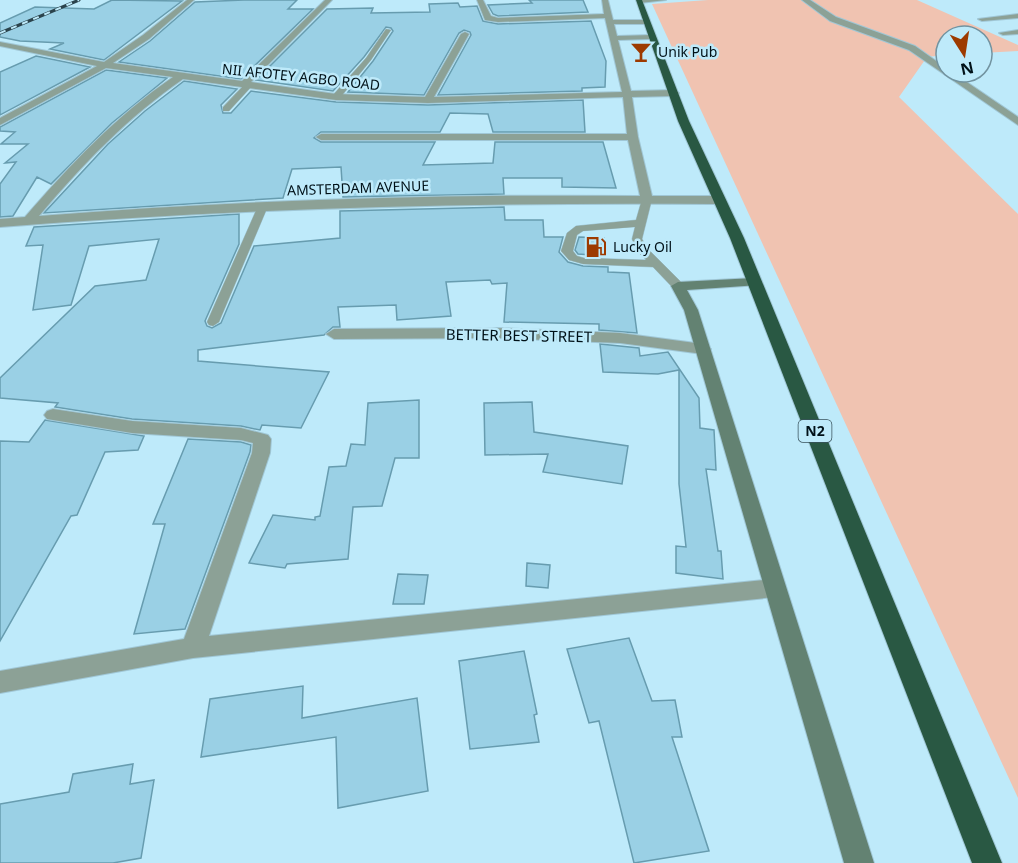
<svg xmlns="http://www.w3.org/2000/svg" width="1018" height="863" viewBox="0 0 1018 863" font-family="'Noto Sans',sans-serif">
<rect width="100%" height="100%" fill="#beeafa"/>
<path fill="#f0c3b1" d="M708,0H917L1018,45V51L982,53V36H946V55L927,57L899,97L1018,214V798L652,4Z"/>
<path fill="#9ad0e5" stroke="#679caf" stroke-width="1.5" d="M112,0L182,1L104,60L50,49L64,43L20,41L0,37V23L35,7L94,9Z
M244,0H297L288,9H313L241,79L119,62L150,41L195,2Z
M529,0H583L588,12L498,16L493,14L488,5L532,3Z
M458,3L460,7L477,6L483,21L498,24L591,21L606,61L605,87L582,88V91L438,95L471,35L470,32L464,30L459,33L424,95L348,92L373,61L393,31L391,28L386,27L364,57L333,91L256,80L327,9L373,8L371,13L430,12L429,4Z
M36,56L90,67L0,115V72Z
M106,70L167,78L112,123L51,184L37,177L13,216L0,217V184L16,162L5,163L28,144H1L15,132L0,131V127Z
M184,81L237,89L221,105L223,113H231L251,91L336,102L428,105L583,100L585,132H493L488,114L450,113L440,132H321L314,138L321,142H435L423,165L493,163L495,142H603L616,188L562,187V178H503L504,194L343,197L341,167L292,169L283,198L44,213L108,144L145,111Z
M504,207L505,220H543L544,237H563L559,252L568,262L583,266L608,267V272L629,273L637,333L599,330V324L504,322L507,283L492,284L490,280L446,282L451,316L397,320L396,305L338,307L340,327H333L324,335L198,350V361L329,372L301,428L262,425L260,430L241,426L132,419L55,407L58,403L0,398V378L95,286L146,280L159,239L89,246L71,305L33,310L43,245L26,246L34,227L239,214V244L205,321L207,326L212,328L221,323L254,246L340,238V211Z
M579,237L604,238L606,256L578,254L575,250Z
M600,344L639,348L640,356L668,352L699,398L700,428L714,430L716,470L706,469L718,551H721L723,579L676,573V546L686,547L679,484V370L658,374L603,372Z
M419,400V458H395L382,506L353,507L348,559L287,564L285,568L249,563L273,515L315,520V517L320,516L329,467L346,466L351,444L365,445L368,403Z
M532,402L534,432L628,446L622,484L543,472L548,454L485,455L484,403Z
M45,420L144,436L138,450L105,452L77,515L71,516L0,641V441L29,442Z
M188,439L241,442L251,445L250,452L185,629L134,634L165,524H153Z
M527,563L550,565L548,588L526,586Z
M398,574L428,575L424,604H393Z
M629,638L652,701L675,700L682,737H672L709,851L634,863L599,721L589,723L567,649Z
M524,651L537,714L534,715L539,742L470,749L459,661Z
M303,686L302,718L417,698L428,791L338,808L336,737L201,757L210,699Z
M133,764L130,784L154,780L141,858L113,863H0V804L69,792L73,774Z"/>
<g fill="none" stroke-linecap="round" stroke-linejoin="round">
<defs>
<path id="lane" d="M386,29L391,30L371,60L339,99H333V95L366,58Z
M245,84L252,86L229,111H223V107Z
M647,196L652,199L642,239L648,249L682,283V289H674L653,267L583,264L569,260L561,251L567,233L576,226L636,220L642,199ZM635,227L632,239L637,251L646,260L584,258L577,256L573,251L577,235L583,231Z
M263,203L268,206L219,322L213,326L209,325L207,322L258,206Z"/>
<path id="street" d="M187,0H194L149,39L113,63L242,81L325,0H332L251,82L336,94L425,97L461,34L465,32L469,34L434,97L622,92L605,18L498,22L485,20L477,0H483L491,16L498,18L604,14L602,0H608L613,20H645L649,22L645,24H614L617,36L651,35L655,37L651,39L618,40L631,91L674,90L679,93L674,96L632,97L638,137L652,196H717L723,200L717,204C477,202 239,208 0,227V219L25,217C70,165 116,116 173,77L106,68L0,125V118L97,66L0,46V42L104,62L143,35ZM183,79L336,100L428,103L623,97L627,134H321L316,137L321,140H628L640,196C440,194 239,200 39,216C82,165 128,117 183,79Z
M637,0H666L640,3Z
M802,0H810L836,17L915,46L946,68V72H952L1018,117V125L909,50L830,21Z
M1018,14V18L982,21L978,19Z
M1018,30V34L1003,35L999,33Z
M496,328L620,333L703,344L711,349L703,354L620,343L496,338L334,339L326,334L334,329Z
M53,409L132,421L241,428L268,435L271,439L270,453L209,636L775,579L783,582L786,588L783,594L775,597L193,658L0,693V671L184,639L252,453L253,443L241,440L132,433L47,419L44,415L47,411Z"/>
<path id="secondary" d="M754,278L761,282L759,285L687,290L698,310L874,863H844L684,310L671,286L678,282Z"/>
<path id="highway" d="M636,0H642L689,121L744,238L1002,863H972L730,238L678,121Z"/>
</defs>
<use href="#lane" stroke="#a0c7d6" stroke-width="1"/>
<use href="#street" stroke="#a0c7d6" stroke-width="2"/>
<use href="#secondary" stroke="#a0c7d6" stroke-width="2"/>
<use href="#highway" stroke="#a0c7d6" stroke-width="2"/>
<use href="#lane" fill="#8ca196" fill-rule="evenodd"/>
<use href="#street" fill="#8ca196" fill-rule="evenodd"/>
<use href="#secondary" fill="#638272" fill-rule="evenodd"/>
<use href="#highway" fill="#295843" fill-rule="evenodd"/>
<defs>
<path id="rail" d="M0,33L79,0"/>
</defs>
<use href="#rail" stroke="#2b434c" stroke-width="3"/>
<use href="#rail" stroke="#beeafa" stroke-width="2" stroke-dasharray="6" stroke-linecap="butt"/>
</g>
<defs>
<symbol id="bar-bare" viewBox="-9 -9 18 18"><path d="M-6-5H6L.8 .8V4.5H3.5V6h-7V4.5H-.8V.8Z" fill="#9d3a00" stroke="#beeafa" stroke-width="2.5" paint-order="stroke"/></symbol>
<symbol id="fuel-bare" viewBox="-9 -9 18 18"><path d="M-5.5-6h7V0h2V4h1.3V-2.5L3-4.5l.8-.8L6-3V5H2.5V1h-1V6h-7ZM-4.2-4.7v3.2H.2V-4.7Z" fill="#9d3a00" stroke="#beeafa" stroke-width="2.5" paint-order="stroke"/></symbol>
</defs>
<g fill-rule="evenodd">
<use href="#bar-bare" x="626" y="37" width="30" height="30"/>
<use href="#fuel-bare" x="581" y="232" width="30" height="30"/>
</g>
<g text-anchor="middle" stroke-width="5" stroke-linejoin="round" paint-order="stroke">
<g font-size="14" fill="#001118" stroke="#beeafa" text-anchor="start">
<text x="658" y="57">Unik Pub</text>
<text x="613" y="252">Lucky Oil</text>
</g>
<g font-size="14" fill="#001118" stroke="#beeafa">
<text transform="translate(301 77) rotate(6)" y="5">NII AFOTEY AGBO ROAD</text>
<text transform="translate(358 188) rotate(-2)" y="5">AMSTERDAM AVENUE</text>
</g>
<rect fill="#beeafa" stroke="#39525c" stroke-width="1.5" x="798.5" y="420" width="33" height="22" rx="4.5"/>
<g font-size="14" font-weight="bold" fill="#001118">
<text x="815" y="436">N2</text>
</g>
<g font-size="15" fill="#001118" stroke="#beeafa">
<text transform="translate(519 336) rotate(1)" y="5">BETTER BEST STREET</text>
</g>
</g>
<g transform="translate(964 54) rotate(168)"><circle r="28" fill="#beeafa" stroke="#7293a0" stroke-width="1.5"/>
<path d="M0-4.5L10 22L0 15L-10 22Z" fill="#9d3a00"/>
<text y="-9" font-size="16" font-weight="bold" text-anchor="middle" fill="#001118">N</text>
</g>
</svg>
